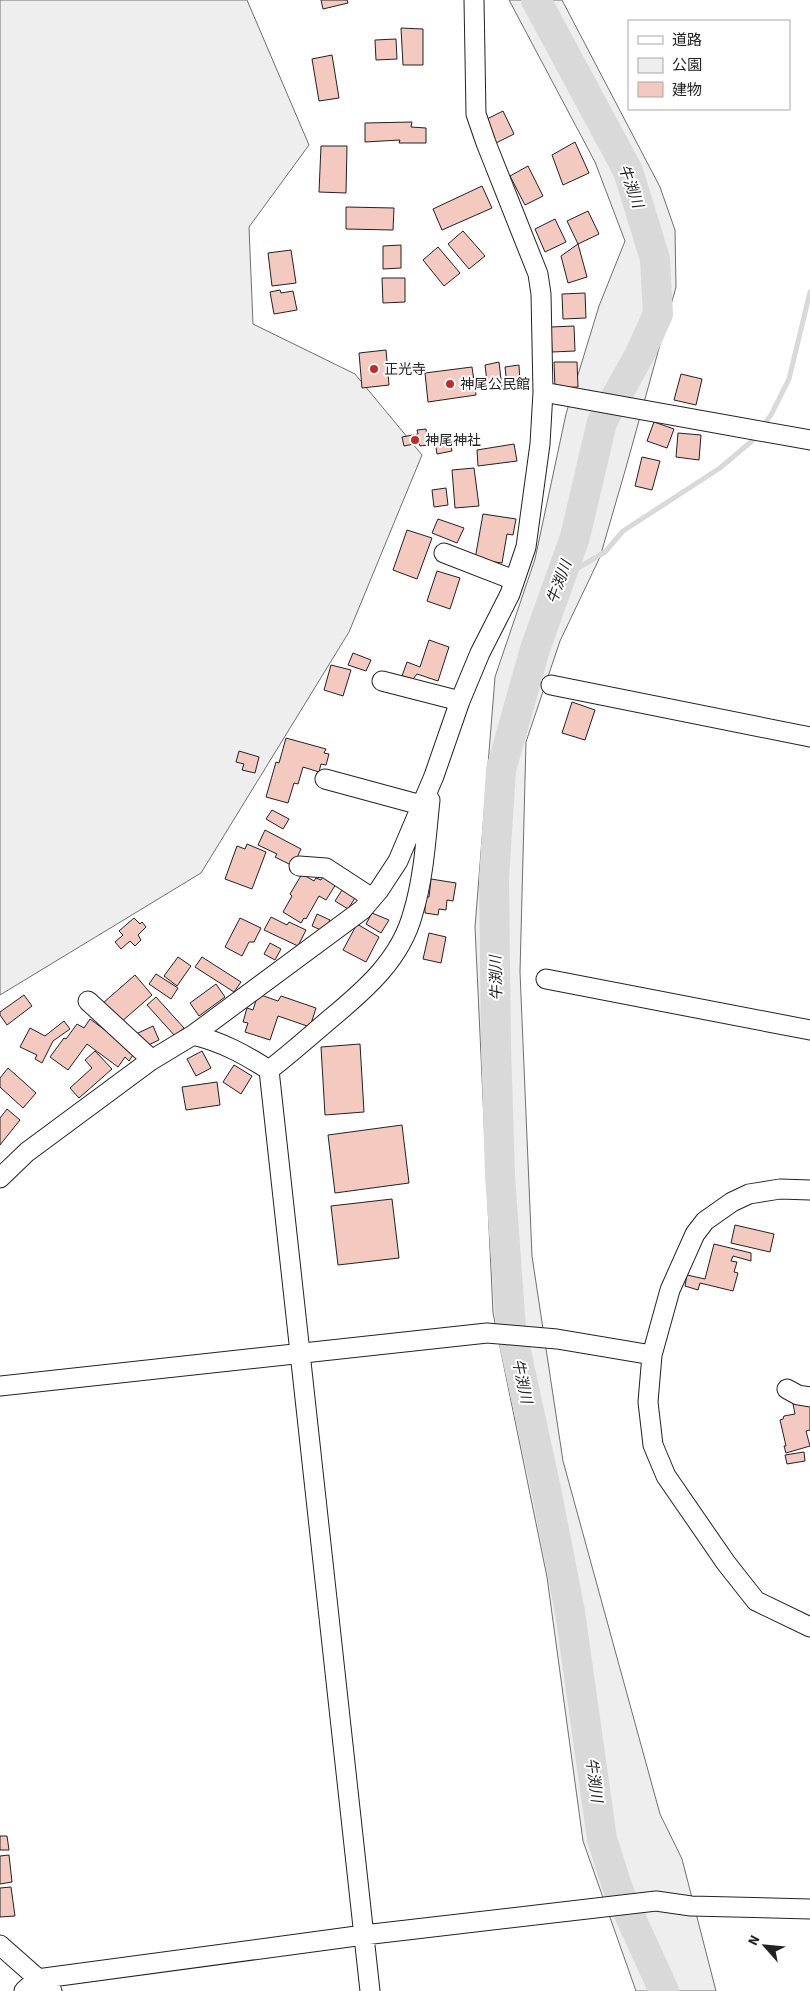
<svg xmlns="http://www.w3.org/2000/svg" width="810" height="1991" viewBox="0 0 810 1991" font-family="'Source Sans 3','Noto Sans JP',sans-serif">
<rect width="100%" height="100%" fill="#fff"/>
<path fill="#eee" stroke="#6f6f6f" d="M0,0H247L309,145L249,227L253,324L355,374L422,455L349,632L201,873L0,995Z
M509,0H562L660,187L675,230L676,287L625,471L600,557L560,641L526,742L520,972L532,1256L563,1461L660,1814L682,1859L716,1991H636L583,1841L547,1577L493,1313L475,927L495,677L535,559L566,414L599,306L625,241L595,162Z"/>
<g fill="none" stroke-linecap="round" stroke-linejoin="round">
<path stroke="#d9d9d9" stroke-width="5" d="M762,427L771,415L789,379L810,292
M563,568L576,569L605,552L623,531L720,468L752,441L757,434"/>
<path stroke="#d9d9d9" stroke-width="30" d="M536,0L628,171L655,259L658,314L640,354L602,422L575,537L535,649L501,770L494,879L496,1045L500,1176L511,1329L546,1489L570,1612L602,1839L619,1892L664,1991"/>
</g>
<path fill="#f3c9c0" stroke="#222" d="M321,0H347L348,3L323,9Z
M401,28L423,29V65H403Z
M396,39L397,59L376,60L375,40Z
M332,55L339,98L319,101L312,59Z
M503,111L514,134L494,144L483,121Z
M412,122L411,127L426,128V143H399L400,140L365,142V123Z
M575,142L589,173L563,185L552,155Z
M321,146H347L346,193L319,192Z
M528,166L543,196L525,205L510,176Z
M482,186L492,208L442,230L433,209Z
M346,207L394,208L393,230L346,229Z
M588,211L599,234L578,244L567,221Z
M555,219L566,242L545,252L535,229Z
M463,231L485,256L469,269L448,244Z
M578,244L587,277L568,283L561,256Z
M401,245V268L383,269V246Z
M438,247L460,273L444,286L423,260Z
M291,250L296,283L272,286L268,253Z
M382,278H405V302L383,303Z
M280,290L281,293L293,291L297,310L274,314L270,292Z
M585,293L586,318L563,319L562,294Z
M574,326L575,351L552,352L551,327Z
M386,350L389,385L362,388L359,353Z
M499,362L502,388L488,390L485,365Z
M554,362H577L578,387L555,388Z
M519,365L520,384L507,386L505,367Z
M472,367L476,395L428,402L425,373Z
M681,374L702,379L696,405L674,400Z
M654,422L674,429L667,448L647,441Z
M426,429L428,445L420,446L419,443L404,446L402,437L418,434L417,430Z
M678,433L701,435L699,460L676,457Z
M449,438L452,451L437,454L435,441Z
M514,444L517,461L478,466L477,450Z
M642,457L660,461L652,490L635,486Z
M474,468L479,506L455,508L452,470Z
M446,488L448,505L434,507L432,490Z
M483,514L516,519L513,535L507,534L502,563L475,559Z
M438,519L464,528L457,543L432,533Z
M407,530L432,538L417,579L393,570Z
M437,571L460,578L450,609L427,601Z
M429,640L449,647L438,681L417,674L413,679L402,676L407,662L420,667Z
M353,653L371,660L366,671L348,665Z
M331,665L351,670L343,696L324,690Z
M572,702L595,710L585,740L562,733Z
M286,738L326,749L324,753L329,754L326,765L321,764L319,772L303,767L298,784L294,783L288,803L266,797L276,762L279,763Z
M239,751L259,757L255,773L242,770L244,764L236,762Z
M272,810L289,819L283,829L266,819Z
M265,830L301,849L293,866L275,857L277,854L258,845Z
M247,844L266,852L252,889L225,879L237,846L245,849Z
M302,874L314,881L316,878L321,880L323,877L336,884L326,900L319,896L306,919L304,918L301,923L283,912L292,896L290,894Z
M431,879L456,883L453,901L447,900L446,910L439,909L438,915L425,913V897H429Z
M344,887L357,895L348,909L335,901Z
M372,913L389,920L381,933L366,924Z
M317,914L330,920L325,932L312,926Z
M271,917L287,925L289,922L306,930L298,946L264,930Z
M134,918L140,924L142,922L146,927L138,935L141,940L135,946L130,941L121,949L115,942L123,935L119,931Z
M240,918L261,928L254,942H249L242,956L225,947Z
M357,924L379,937L366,962L343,950Z
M429,933L446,937L441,963L423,959Z
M270,943L281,949L275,960L264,954Z
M178,957L191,966L177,986L164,976Z
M202,957L241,982L234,992L195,967Z
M156,974L178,988L171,999L149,984Z
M135,975L152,995L120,1023L103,1003Z
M216,984L225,997L199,1016L190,1003Z
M258,994L278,1001L281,996L316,1008L310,1027L278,1016L270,1040L245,1032L248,1023L243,1022L247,1008L253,1010Z
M24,995L32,1006L7,1025L0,1015V1012Z
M156,997L184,1028L175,1036L147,1005Z
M90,1019L135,1052L129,1061L125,1057L118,1067L87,1044L68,1070L50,1057L64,1038L66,1039L77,1024L84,1028Z
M64,1021L70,1029L53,1041L42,1063L35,1059L37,1055L20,1047L30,1028L45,1036Z
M153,1026L159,1040L142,1048L136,1034Z
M360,1044L364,1112L325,1115L321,1047Z
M95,1051L112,1069L79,1098L70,1088L92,1068L85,1060Z
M202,1051L211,1068L196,1076L187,1059Z
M234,1065L252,1076L241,1094L223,1082Z
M8,1068L36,1093L23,1108L0,1087V1078Z
M217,1082L220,1105L186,1110L182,1087Z
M7,1109L20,1120L0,1145V1118Z
M402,1125L409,1183L335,1193L328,1135Z
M392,1199L399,1258L338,1265L331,1206Z
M735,1225L774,1234L770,1252L731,1243Z
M714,1244L751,1253V1261L733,1256L731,1261L737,1262L734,1272L738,1273L733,1291L700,1283L698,1290L685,1286L687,1275L705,1279Z
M804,1402L810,1403V1430L806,1431L810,1446L786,1453L784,1446H786L780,1420L783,1419L784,1416L795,1414L793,1404Z
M804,1452L805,1461L787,1464L785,1455Z
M0,1836H7L9,1850H0Z
M9,1855L12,1882L0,1884V1856Z
M11,1887L15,1916L0,1917V1888Z"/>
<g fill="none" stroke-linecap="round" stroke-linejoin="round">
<defs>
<path id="minor" d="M543,392L810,440
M444,553L514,580
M382,681L460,701
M551,685L810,737
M325,779L421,805
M299,866L326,868L372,898
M546,979L810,1030
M88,1001L152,1060
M193,1035C222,1042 244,1054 269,1070
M269,1070L370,1991
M269,1070C290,1054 310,1036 330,1019C365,990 401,959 413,913C424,877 426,837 430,800
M0,1178L27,1152L150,1061L193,1035L362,910L379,890L398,861L434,776L460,701L480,653L510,594L526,547L540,444L543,392L541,294L538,274L486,143L476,114L474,0
M810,1190L780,1189L749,1194L732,1202L705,1221L695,1234L670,1290L652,1355L648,1402L653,1445L666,1476L726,1563L756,1601L810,1627
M0,1386L487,1333L557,1339L652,1355
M787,1389L798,1395L810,1397
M0,1945L52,1991
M24,1991L37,1979L364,1935L656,1901L691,1906L810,1909"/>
</defs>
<use href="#minor" stroke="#222" stroke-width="21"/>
<use href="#minor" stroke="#fff" stroke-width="19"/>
</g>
<g fill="#c62828" stroke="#fff" stroke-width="2">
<circle cx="374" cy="369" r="5"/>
<circle cx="450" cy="384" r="5"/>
<circle cx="415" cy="440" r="5"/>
</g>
<g text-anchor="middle" stroke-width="4" stroke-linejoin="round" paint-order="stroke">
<g font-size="14" fill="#222" stroke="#fff" text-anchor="start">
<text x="384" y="374">正光寺</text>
<text x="460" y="389">神尾公民館</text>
<text x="425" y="445">神尾神社</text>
</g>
<g font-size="15" font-style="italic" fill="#222" stroke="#fff">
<text transform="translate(631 186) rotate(70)" y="5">牛渕川</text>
<text transform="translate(559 582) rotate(-70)" y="5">牛渕川</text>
<text transform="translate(496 978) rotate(-91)" y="5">牛渕川</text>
<text transform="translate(522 1381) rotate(78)" y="5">牛渕川</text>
<text transform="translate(594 1780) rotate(82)" y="5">牛渕川</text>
</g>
</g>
<rect x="628" y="20" width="162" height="90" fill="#ffffff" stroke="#a7a7a7"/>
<rect x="638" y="36" width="25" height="8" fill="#ffffff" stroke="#a7a7a7"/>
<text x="672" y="45" font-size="15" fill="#222222">道路</text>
<rect x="638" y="58" width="25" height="15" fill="#eeeeee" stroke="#a7a7a7"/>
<text x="672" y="70" font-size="15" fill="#222222">公園</text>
<rect x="638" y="82" width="25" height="15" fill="#f3c9c0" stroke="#a7a7a7"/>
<text x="672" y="95" font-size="15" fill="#222222">建物</text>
<g transform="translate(765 1946) rotate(297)" stroke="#ffffff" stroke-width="4" paint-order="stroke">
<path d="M0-4L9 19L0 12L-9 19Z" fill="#222222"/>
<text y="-8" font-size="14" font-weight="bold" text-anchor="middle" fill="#222222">N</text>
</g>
</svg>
